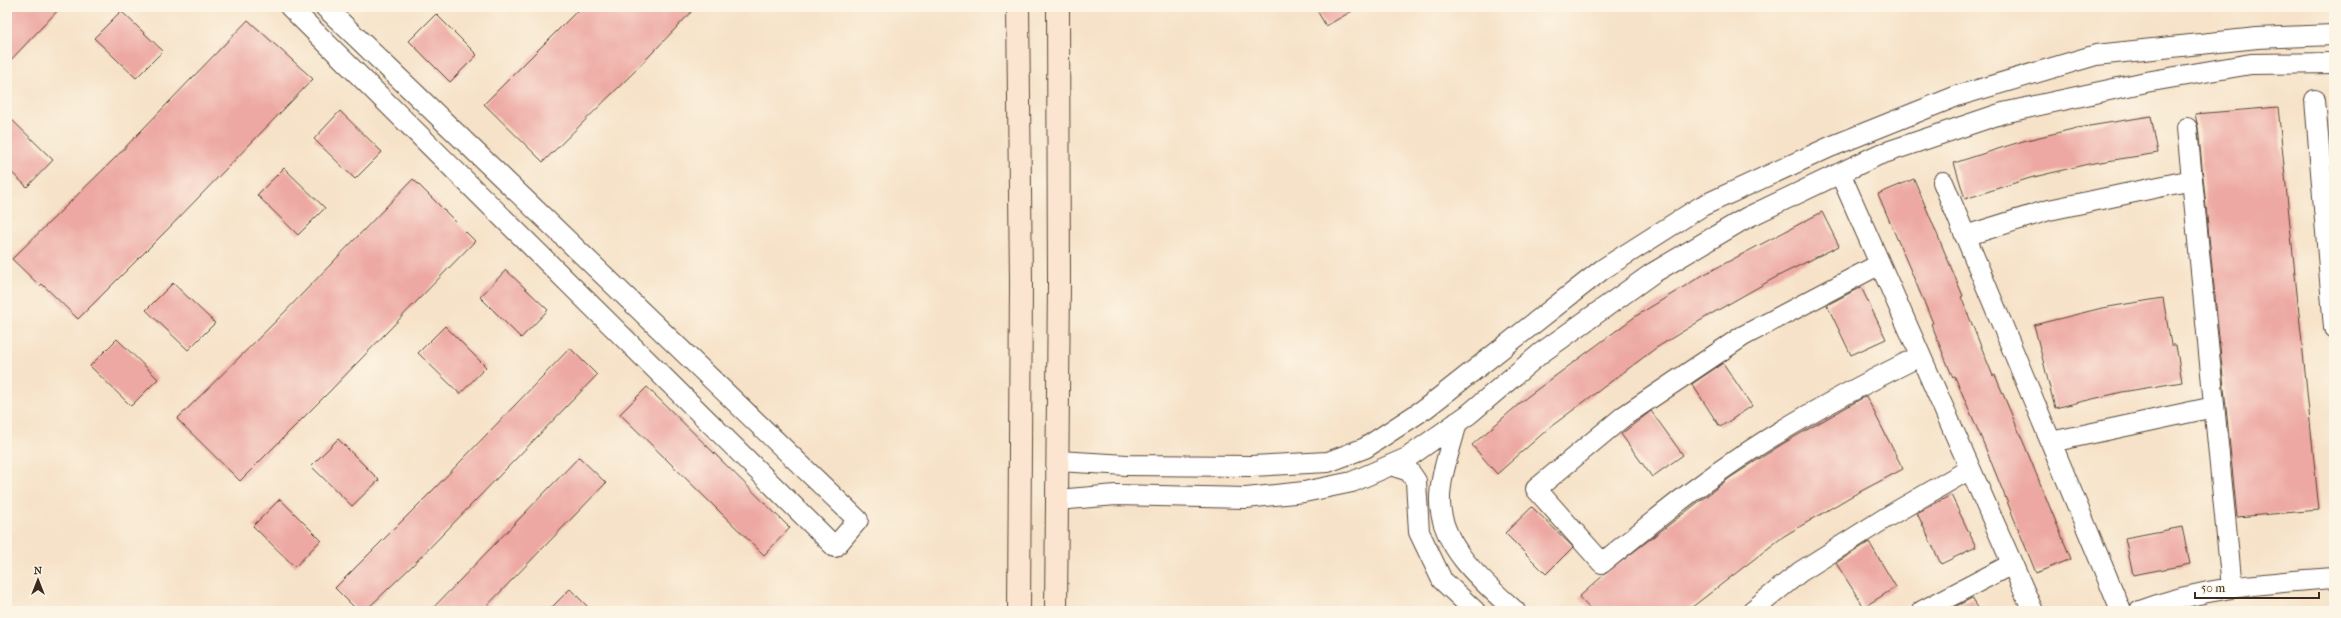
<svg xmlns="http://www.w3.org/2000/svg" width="2341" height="618" viewBox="0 0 2341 618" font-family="'IM FELL French Canon',serif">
<rect width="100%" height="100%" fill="#fcf5e5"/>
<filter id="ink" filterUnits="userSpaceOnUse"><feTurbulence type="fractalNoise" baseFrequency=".025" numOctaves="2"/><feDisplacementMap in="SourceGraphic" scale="8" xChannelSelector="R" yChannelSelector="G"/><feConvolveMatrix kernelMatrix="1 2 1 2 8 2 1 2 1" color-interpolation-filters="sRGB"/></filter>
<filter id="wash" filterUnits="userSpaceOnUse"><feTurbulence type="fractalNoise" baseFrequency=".012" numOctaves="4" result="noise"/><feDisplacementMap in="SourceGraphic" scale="16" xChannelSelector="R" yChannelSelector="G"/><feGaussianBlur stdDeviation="0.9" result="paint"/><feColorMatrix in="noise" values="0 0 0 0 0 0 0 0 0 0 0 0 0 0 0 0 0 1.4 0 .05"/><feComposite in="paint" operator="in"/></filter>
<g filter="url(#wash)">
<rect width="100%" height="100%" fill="#f6e2c8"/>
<g id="blocks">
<path fill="#eda8a3" d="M7,7H61L7,64Z
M581,7H696L634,72L543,162L484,104Z
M1315,7H1359L1326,26Z
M121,11L163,51L136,78L94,38Z
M436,14L477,55L450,82L409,41Z
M248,20L313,79L168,229L78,319L42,284L40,286L12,259L113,160Z
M2278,107L2319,510L2237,517L2198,127L2195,114Z
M340,111L382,152L355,179L314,139Z
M7,115L53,160L27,187L7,168Z
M2151,116L2158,153L2088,164L2030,178L1965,199L1954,163L2023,141L2077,128Z
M284,168L325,208L298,235L257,195Z
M413,179L475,241L330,391L240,481L177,419L277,320Z
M1914,179L1963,296L1961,297L1993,376L1995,375L2022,439L2071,559L2036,573L1983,442L1955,377L1953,378L1931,324L1933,323L1878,194Z
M1822,212L1839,246L1778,276L1711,314L1656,348L1549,428L1497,474L1472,445L1527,397L1636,316L1703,275Z
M506,270L548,310L521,338L480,297Z
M173,283L215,323L188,350L146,310Z
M1861,287L1886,339L1851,355L1827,305Z
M2163,298L2171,345H2176L2182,382L2122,392L2055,408L2034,325L2102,308Z
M445,326L486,367L460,394L418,353Z
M117,339L158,379L131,406L90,366Z
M570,348L597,375L412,566L365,611H358L335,588L434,489Z
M1723,363L1752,406L1720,427L1692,384Z
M647,387L790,528L764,555L620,414Z
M1866,396L1903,469L1850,497L1784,536L1687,611H1592L1579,597L1606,573L1731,477L1784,443Z
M1651,411L1683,455L1652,477L1621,434Z
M338,439L379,480L352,506L311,466Z
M579,457L606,483L510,582L482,611H430Z
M1951,495L1976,547L1941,564L1917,513Z
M280,499L321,540L295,567L253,526Z
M1532,507L1573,547L1546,574L1505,533Z
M2182,527L2190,564L2133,575L2125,538Z
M1869,542L1896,587L1864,607L1836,563Z
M570,589L592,611H548Z
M1972,598L1980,611H1947Z"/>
</g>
</g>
<g filter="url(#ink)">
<use href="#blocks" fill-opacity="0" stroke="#574638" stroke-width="1"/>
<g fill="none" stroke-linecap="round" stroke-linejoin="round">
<defs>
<path id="minor" d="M290,7L835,547L858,520L325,7
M2315,100L2334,328
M2187,128L2232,588
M1840,173L2033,611
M1943,182L2121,611
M1965,236L2049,210L2192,180
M1880,264L1743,336L1624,416L1536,489L1602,563C1634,538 1665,511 1698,487C1767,435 1843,394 1920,356
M1457,422C1451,448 1439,477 1440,503C1442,548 1484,583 1515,611
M2051,442L2214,407
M1058,461L1127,465L1251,466L1328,462L1365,448L1426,408L1603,269L1702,206L1830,147L1957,96L2096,55L2257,38L2334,35
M1391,465L1409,471L1416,481L1419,532L1442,580L1475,611
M1057,500L1116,495L1246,498L1304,492L1352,482L1407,458L1469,414L1541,353L1653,273L1746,218L1878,155L2003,113L2146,82L2251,64L2334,63
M1752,611L1800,572L1887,517L1970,469
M1922,611L2012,564
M2140,611C2203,587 2267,583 2334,578"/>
<path id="secondary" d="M1018,7L1021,282L1019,611
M1056,611L1059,283L1058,7"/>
</defs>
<use href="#minor" stroke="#574638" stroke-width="22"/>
<use href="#secondary" stroke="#574638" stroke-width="24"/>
<use href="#minor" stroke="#fff" stroke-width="20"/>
<use href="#secondary" stroke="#fce5d0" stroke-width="22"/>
</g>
</g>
<rect width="2341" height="618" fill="none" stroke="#fcf5e5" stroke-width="24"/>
<g transform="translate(38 580)" stroke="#fcf5e5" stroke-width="3" paint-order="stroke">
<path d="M0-3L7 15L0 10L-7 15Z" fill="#3b2a1e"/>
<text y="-6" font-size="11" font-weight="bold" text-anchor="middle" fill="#3b2a1e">N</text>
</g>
<path d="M2195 592v6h124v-6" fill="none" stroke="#3b2a1e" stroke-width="2"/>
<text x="2201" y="592" font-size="12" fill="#3b2a1e" stroke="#fcf5e5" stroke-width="3" paint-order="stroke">50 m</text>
</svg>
